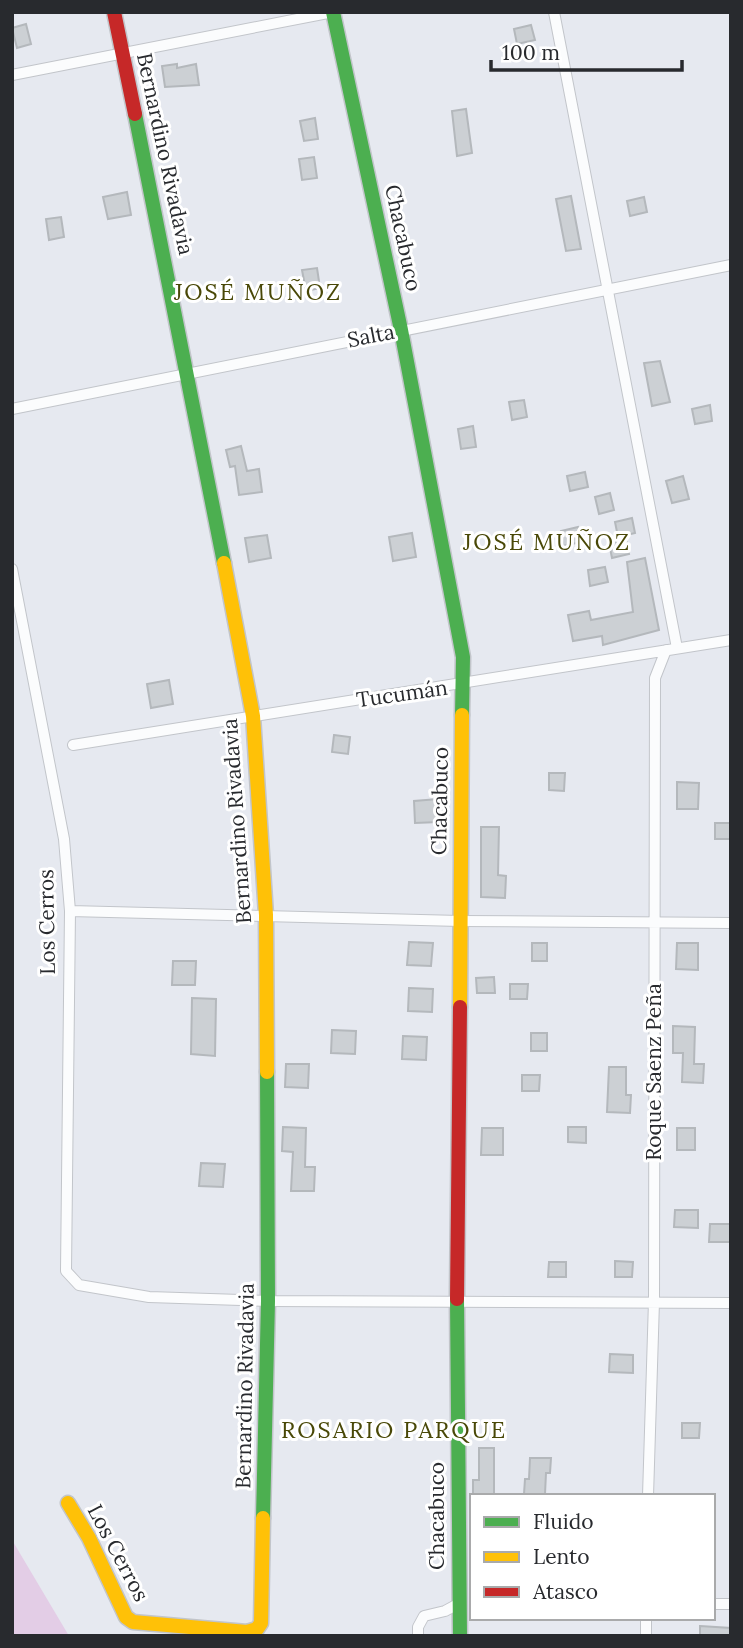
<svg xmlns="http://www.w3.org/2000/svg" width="743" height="1648" viewBox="0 0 743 1648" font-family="Lora,serif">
<rect width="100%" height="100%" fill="#e6e9f0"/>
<path fill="#e3cde6" d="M12,1540L69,1636H12Z"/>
<path fill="#ccd0d4" stroke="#b4b8bc" stroke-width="2" d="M26,24L31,44L17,48L12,28Z
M531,25L535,40L517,44L514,29Z
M177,64V68L196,64L199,85L165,87L162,66Z
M466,109L472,153L457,156L452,111Z
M315,118L318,139L304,141L300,121Z
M314,157L317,178L302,180L299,159Z
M127,192L131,215L108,219L103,197Z
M571,196L581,249L566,251L556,199Z
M644,197L647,212L630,216L627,201Z
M61,217L64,237L49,240L46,219Z
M317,268L320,288L306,291L302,270Z
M660,361L670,402L652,406L644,363Z
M524,400L527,417L512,420L509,402Z
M710,405L712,421L695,424L692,409Z
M473,426L476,447L461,449L458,429Z
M241,446L247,471L259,469L262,492L239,495L235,466L230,467L226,450Z
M585,472L588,487L570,491L567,476Z
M683,476L689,499L672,503L666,481Z
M610,493L614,510L599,514L595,497Z
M632,518L635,533L618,537L615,522Z
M578,527L581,542L563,546L561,531Z
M412,533L416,557L393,561L389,537Z
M267,535L271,558L249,562L245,538Z
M626,539L629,554L612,558L609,543Z
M645,558L659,630L603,645L602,636L573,641L568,615L589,611L591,620L633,612L627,562Z
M605,567L608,582L590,586L588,570Z
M169,680L173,704L151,708L147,684Z
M334,735L350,737L348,754L332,752Z
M549,773H565L564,791L549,790Z
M677,782L699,783L698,809H677Z
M438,799L439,822L415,823L414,801Z
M715,823H731V839H715Z
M481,827H499L498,875L506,876L505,898L481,897Z
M409,942L433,943L431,966L407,965Z
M532,943H547V961H532Z
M677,943H698V970L676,969Z
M173,961H196L195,985H172Z
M494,977L495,993H477L476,978Z
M510,984H528L527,999H510Z
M409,988L433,989L432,1012L408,1011Z
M192,998L216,999L215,1056L191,1054Z
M673,1026L695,1027L694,1064H704L703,1083L682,1082L683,1053H673Z
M332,1030L356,1031L355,1054L331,1053Z
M531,1033H547V1051H531Z
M403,1036L427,1037L426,1060L402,1059Z
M286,1064H309L308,1088L285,1087Z
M609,1067H626V1095H631L630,1113L607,1112Z
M522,1075H540L539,1091H522Z
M283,1127L306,1128L305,1167H315L314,1191H291L293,1152L282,1151Z
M568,1127H586V1143L568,1142Z
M482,1128H503V1155H481Z
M677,1128H695V1150H677Z
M201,1163L225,1164L223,1187L199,1186Z
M675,1210H698V1228L674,1227Z
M710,1224H731V1242H709Z
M615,1261L633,1262L632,1277H615Z
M549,1262H566V1277H548Z
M610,1354L633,1355V1373L609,1372Z
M682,1423H700L699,1438H682Z
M479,1448H494V1496L473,1495V1480H479Z
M530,1458H551L550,1473H546L545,1494H524L525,1479H529Z
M700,1626L731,1628V1636H700Z"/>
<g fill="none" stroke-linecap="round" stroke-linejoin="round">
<defs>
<path id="street" d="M554,12L677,648
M12,75L333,12
M12,409L731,265
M12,569L64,839L70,911L66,1271L79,1285L149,1297L268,1301L731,1303
M73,745L731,640
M70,911L460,921L731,923
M648,1496L654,1301L655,678L666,650
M713,1604H731
M646,1618V1636
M418,1636V1627L424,1616L445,1611L458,1604"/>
<path id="fast" d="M333,12L401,330L463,657L462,715
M135,114L224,563
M457,1299L460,1636
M263,1518L268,1301L267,1072"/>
<path id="slow" d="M224,563L253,716L266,915L267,1072
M460,1007L462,715
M68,1503L89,1538L126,1617L133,1622L247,1632L257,1629L261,1623L263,1518"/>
<path id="jam" d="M114,12L135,114
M457,1299L460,1007"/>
</defs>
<use href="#street" stroke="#c2c5ca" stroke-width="12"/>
<use href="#fast" stroke="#c2c5ca" stroke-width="17"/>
<use href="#slow" stroke="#c2c5ca" stroke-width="17"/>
<use href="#jam" stroke="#c2c5ca" stroke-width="17"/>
<use href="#street" stroke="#fbfcfd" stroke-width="10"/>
<use href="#fast" stroke="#4caf50" stroke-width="14"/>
<use href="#slow" stroke="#ffc107" stroke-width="14"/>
<use href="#jam" stroke="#c62828" stroke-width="14"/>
</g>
<g text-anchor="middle" stroke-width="6" stroke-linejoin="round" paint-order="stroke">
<g font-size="21" fill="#282a2e" stroke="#fff">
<text transform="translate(165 154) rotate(78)" y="7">Bernardino Rivadavia</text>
<text transform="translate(403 238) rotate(78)" y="7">Chacabuco</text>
<text transform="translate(371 336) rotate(-11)" y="7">Salta</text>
<text transform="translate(402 694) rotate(-8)" y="7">Tucumán</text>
<text transform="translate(440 801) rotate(-89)" y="7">Chacabuco</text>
<text transform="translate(237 821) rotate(-94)" y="7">Bernardino Rivadavia</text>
<text transform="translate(47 922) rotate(-91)" y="7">Los Cerros</text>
<text transform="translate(654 1072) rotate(-90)" y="7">Roque Saenz Peña</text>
<text transform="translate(245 1386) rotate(-89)" y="7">Bernardino Rivadavia</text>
<text transform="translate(437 1516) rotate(-90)" y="7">Chacabuco</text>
<text transform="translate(118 1553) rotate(62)" y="7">Los Cerros</text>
</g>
<g font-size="23" letter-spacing="2" fill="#494807" stroke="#fff">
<text x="258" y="300">JOSÉ MUÑOZ</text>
<text x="547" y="550">JOSÉ MUÑOZ</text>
<text x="394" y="1438">ROSARIO PARQUE</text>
</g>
</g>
<rect width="743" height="1648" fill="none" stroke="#282a2e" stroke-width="28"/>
<rect x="470" y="1494" width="245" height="126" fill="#ffffff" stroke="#a9aaab" stroke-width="2"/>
<rect x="484" y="1517" width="35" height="10" fill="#4caf50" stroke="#a9aaab" stroke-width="2"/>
<text x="533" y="1529" font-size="21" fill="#282a2e">Fluido</text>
<rect x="484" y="1552" width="35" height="10" fill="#ffc107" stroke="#a9aaab" stroke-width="2"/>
<text x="533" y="1564" font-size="21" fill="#282a2e">Lento</text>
<rect x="484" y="1587" width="35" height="10" fill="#c62828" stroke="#a9aaab" stroke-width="2"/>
<text x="533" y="1599" font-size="21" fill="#282a2e">Atasco</text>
<path d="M491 60v10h191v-10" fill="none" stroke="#282a2e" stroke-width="3.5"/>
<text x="502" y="60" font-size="21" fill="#282a2e" stroke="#ffffff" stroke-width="5" paint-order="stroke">100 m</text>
</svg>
